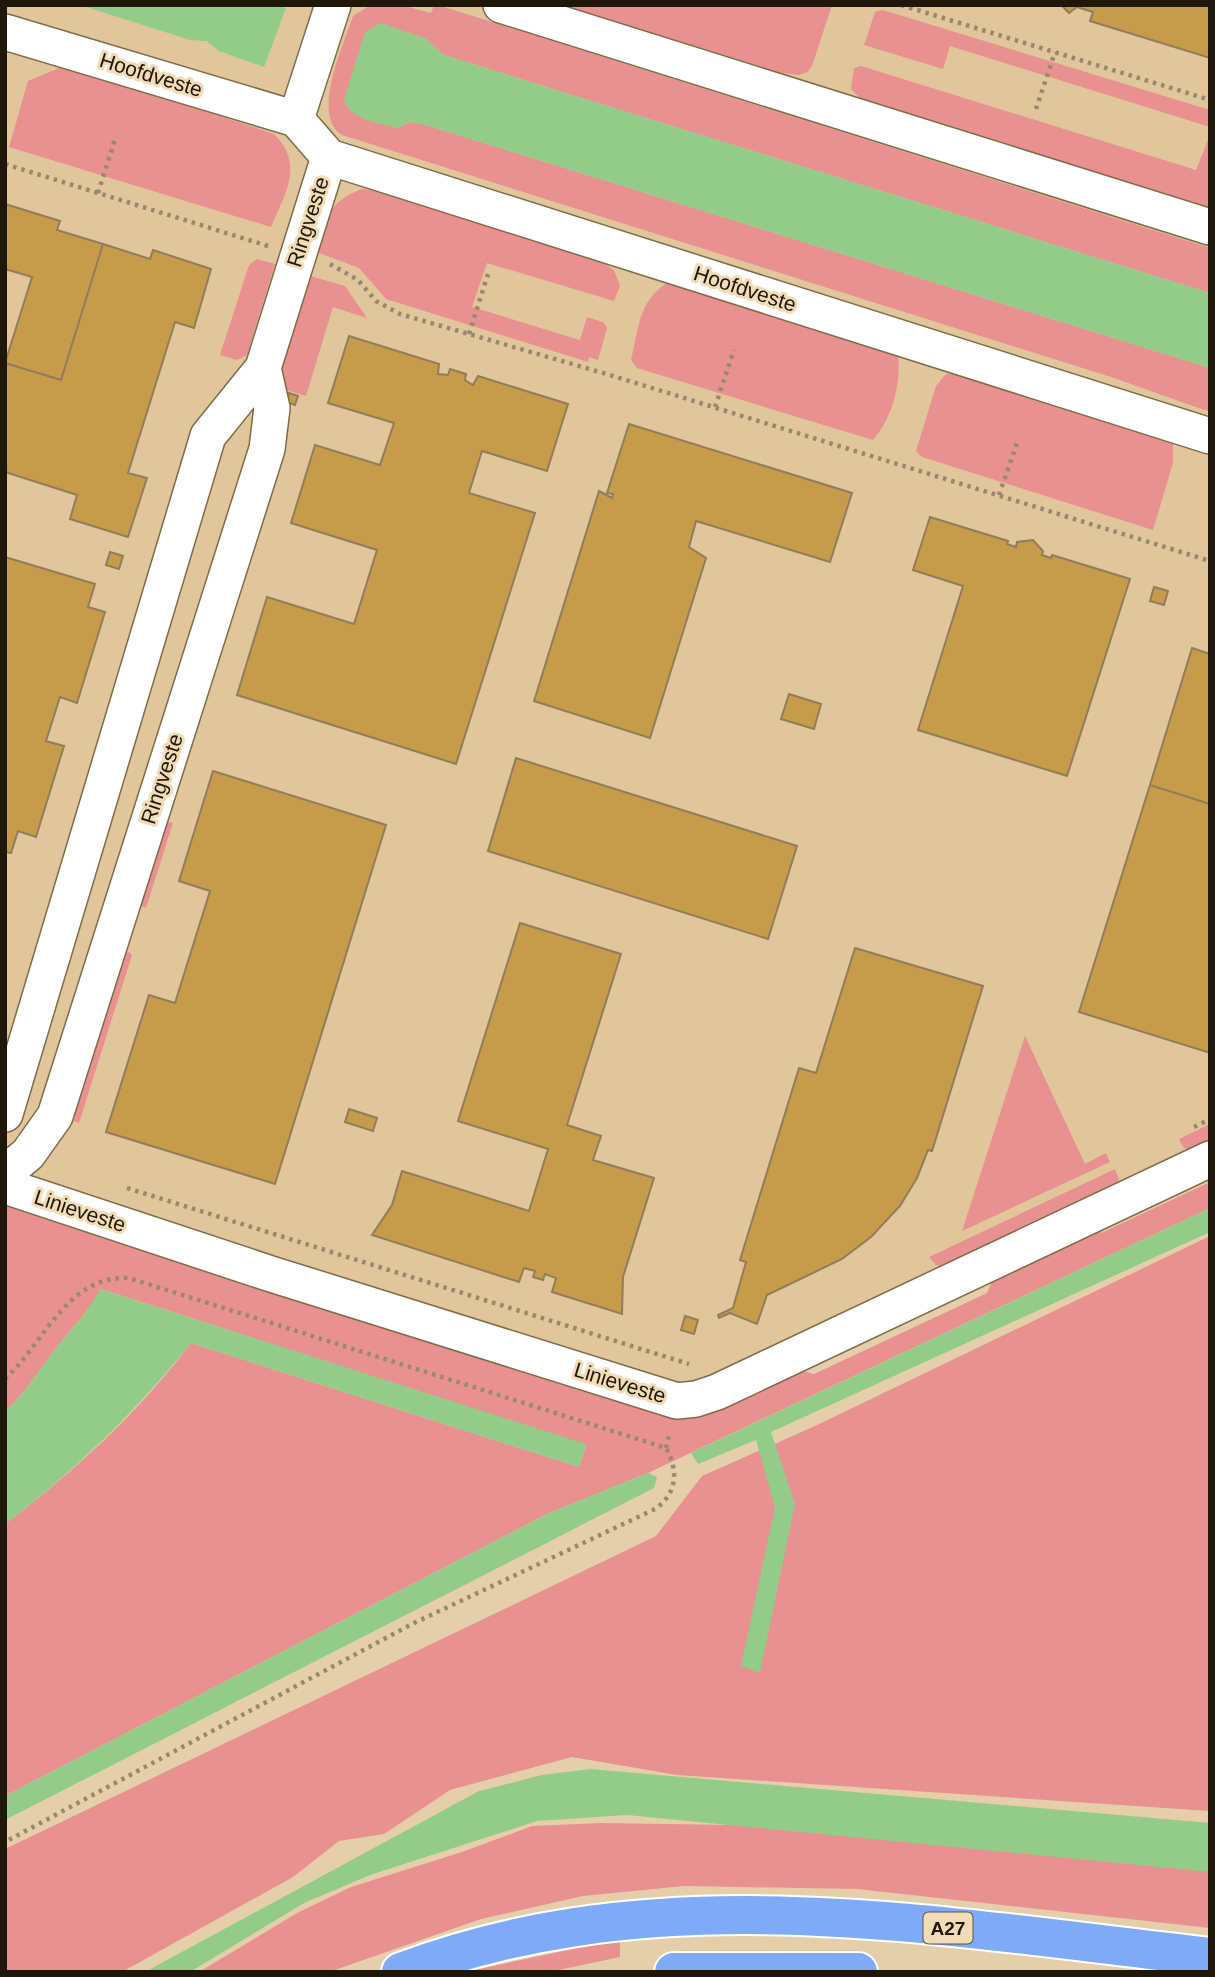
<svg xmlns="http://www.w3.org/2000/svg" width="1215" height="1977" viewBox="0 0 1215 1977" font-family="Arial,sans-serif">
<rect width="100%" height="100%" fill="#e5cfaa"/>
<path fill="#e0c69a" d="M5,5H1210V1167L678,1427L5,1330Z"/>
<path fill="#e89190" d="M371,5H401L431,13L434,5H438L1210,248V293L444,55L425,38L356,115L397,128L410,122L426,125L1210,368V412L1111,377L342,135C310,116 344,44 353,16Z
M561,5H832L813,63L808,72L799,75L782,73Z
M883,10L1210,110V127L950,46L943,69L864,45L875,12Z
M66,65L274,134C305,165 285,193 271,227L9,147L28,81Z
M861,66L1196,170L1210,135V215L865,103L851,89L854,68Z
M362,189L375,190L607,261L606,265L614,270L620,286L614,301L487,263L472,307L580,340L587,317L603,322L607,328L598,360L589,357L588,362L386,299L359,268L314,251C324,220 330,200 362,189Z
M257,259L275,264L247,355L237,360L220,355L249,265Z
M307,275L345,286L367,318L333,307L306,396L286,390L282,401L276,376Z
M679,276L898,354C901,384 893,417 873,440L637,368L631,360C641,319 638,297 679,276Z
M964,368L1161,428L1173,444V463L1153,530L922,457L916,451L936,386L945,375Z
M166,821L173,823L146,908L140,905Z
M129,952L132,955L79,1123L72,1120L89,1052L94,1053L111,1000L106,998L122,953Z
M1025,1036L1085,1164L1106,1153L1110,1162L962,1231Z
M1210,1124V1144L1192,1152L1183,1147L1179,1139Z
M1115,1169L1119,1179L1114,1189L944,1268L936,1265L929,1257Z
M1210,1182V1208L648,1473L549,1513L5,1796V1524C74,1472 139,1412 191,1343L579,1467L586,1445L101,1289C86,1314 71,1329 54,1351C37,1372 26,1393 5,1411V1205L689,1415L799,1370L814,1374L987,1293L994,1277L1098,1227L1101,1233Z
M1210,1236V1811L677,1775L572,1757L450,1790L384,1834L339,1841L293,1877L122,1972H5V1849L656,1536L702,1476L815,1426Z
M602,1823L803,1826L1210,1854V1928L857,1889L684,1886L583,1896L481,1919L329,1972H199L297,1913L351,1887L462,1852L532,1826Z
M620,1939V1957L549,1972H465Z"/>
<path fill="#92cc88" d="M80,5H278L286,8L264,67L219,51L207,41L190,40Z
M380,23L425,38L444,55L1210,293V368L426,125L410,122L397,128C379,123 350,120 344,100L365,32Z
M1210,1208V1232L771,1432L795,1504L760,1673L741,1666L775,1507L756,1440L698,1464L691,1453Z
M100,1289L586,1444L579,1467L191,1343C136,1411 75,1471 5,1524V1411C26,1393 37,1372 54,1351C72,1328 86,1315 100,1289Z
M648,1473L657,1477L654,1488L5,1820V1796L549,1513Z
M590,1769L1210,1823V1872L627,1815L537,1821L370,1875L304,1903L190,1972H145L479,1791L542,1775Z"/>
<path fill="#c69b4a" stroke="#927d5b" stroke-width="2" d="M1061,5H1210V58L1090,21L1093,12L1077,7L1069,13Z
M5,204L60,221L57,230L103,244L61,380L5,363L32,277L5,269Z
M103,244L150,259L153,250L211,269L194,328L175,322L128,473L147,478L128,537L70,519L77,495L5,472V363L61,380Z
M349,336L439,364L438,374L448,375L450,369L466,374L465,380L473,385L478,376L568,404L547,471L482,451L469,493L535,513L456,764L237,695L267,597L354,624L377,550L291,523L315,445L380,465L394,423L328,403Z
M289,393L298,396L295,405L287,402Z
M629,424L852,493L830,562L696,521L689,547L706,558L650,738L534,701L599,491L612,498L613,494L607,493Z
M930,517L1008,541L1007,544L1016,547L1017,542L1033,540L1043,551L1042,555L1051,558L1052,555L1130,579L1067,776L918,730L963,586L913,570Z
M110,552L123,556L119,569L106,565Z
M5,557L95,584L88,607L105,612L77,703L60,697L46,741L64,746L36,837L18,831L11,853L5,852Z
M1154,587L1168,591L1164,605L1150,601Z
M1192,648L1210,654V804L1150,785Z
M789,694L821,704L814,729L781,719Z
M516,758L797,846L768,939L488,851Z
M213,771L386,825L275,1184L106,1132L149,995L175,1003L210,891L179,881Z
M1150,785L1210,804V1053L1079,1012Z
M520,923L621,954L567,1125L601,1136L593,1160L654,1178L623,1277L622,1314L552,1292L556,1278L545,1274L543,1280L533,1277L535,1271L524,1268L519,1282L372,1235L392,1205L402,1171L529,1211L548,1149L458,1121Z
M855,948L983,986L932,1151L928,1150L917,1178L900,1206L871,1237L842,1259L767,1295L757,1324L730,1313L719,1318L718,1315L733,1308L746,1262L740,1260L799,1068L816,1073Z
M349,1109L377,1118L373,1131L345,1122Z
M685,1316L698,1320L694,1334L681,1330Z"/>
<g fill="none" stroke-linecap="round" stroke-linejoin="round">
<defs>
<path id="minor" d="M501,5L1210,227
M5,32L296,119L329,157L1210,436
M296,119L333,5
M5,1114L208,436L263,368L329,157
M5,1173L28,1154L55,1116L267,449L272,408L263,368
M5,1186L271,1274L677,1401L696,1399L717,1392L1210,1159"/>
<path id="motorway" d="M401,1972C663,1873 940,1927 1210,1957
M674,1972H858"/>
</defs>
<use href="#minor" stroke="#7f6b49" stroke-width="38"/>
<use href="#motorway" stroke="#fff" stroke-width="42"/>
<path stroke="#99886c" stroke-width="4.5" stroke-dasharray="3.5 5" stroke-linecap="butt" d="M901,5L1210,100
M1036,109L1055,52
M5,164L268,246
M98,193L116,136
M330,264L358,280L376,301L400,314L610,375L1210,561
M469,334L488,274
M715,407L734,350
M999,495L1018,440
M1194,1127L1210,1119
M127,1188L689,1364
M5,1379C45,1342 67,1275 129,1278L666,1448C679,1471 677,1494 655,1509L412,1624L5,1842
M666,1448L670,1432"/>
<use href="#minor" stroke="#fff" stroke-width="35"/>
<use href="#motorway" stroke="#7eaaf7" stroke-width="38"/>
</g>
<g text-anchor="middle" stroke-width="6" stroke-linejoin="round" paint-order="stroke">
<rect fill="#f2dcb7" stroke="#5e523d" stroke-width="2" x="923.5" y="1912.5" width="49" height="31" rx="5"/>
<g font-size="19" font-weight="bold" fill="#1f1709">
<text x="948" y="1935">A27</text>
</g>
<g font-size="21" fill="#1f1709" stroke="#f2dcb7">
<text transform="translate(151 75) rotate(17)" y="7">Hoofdveste</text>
<text transform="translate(308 222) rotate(-72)" y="7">Ringveste</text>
<text transform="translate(745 289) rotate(18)" y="7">Hoofdveste</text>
<text transform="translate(162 779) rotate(-72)" y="7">Ringveste</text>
<text transform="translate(80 1211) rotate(18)" y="7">Linieveste</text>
<text transform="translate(620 1383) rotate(17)" y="7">Linieveste</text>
</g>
</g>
<rect width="1215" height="1977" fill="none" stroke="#1f1709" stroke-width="14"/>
</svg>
